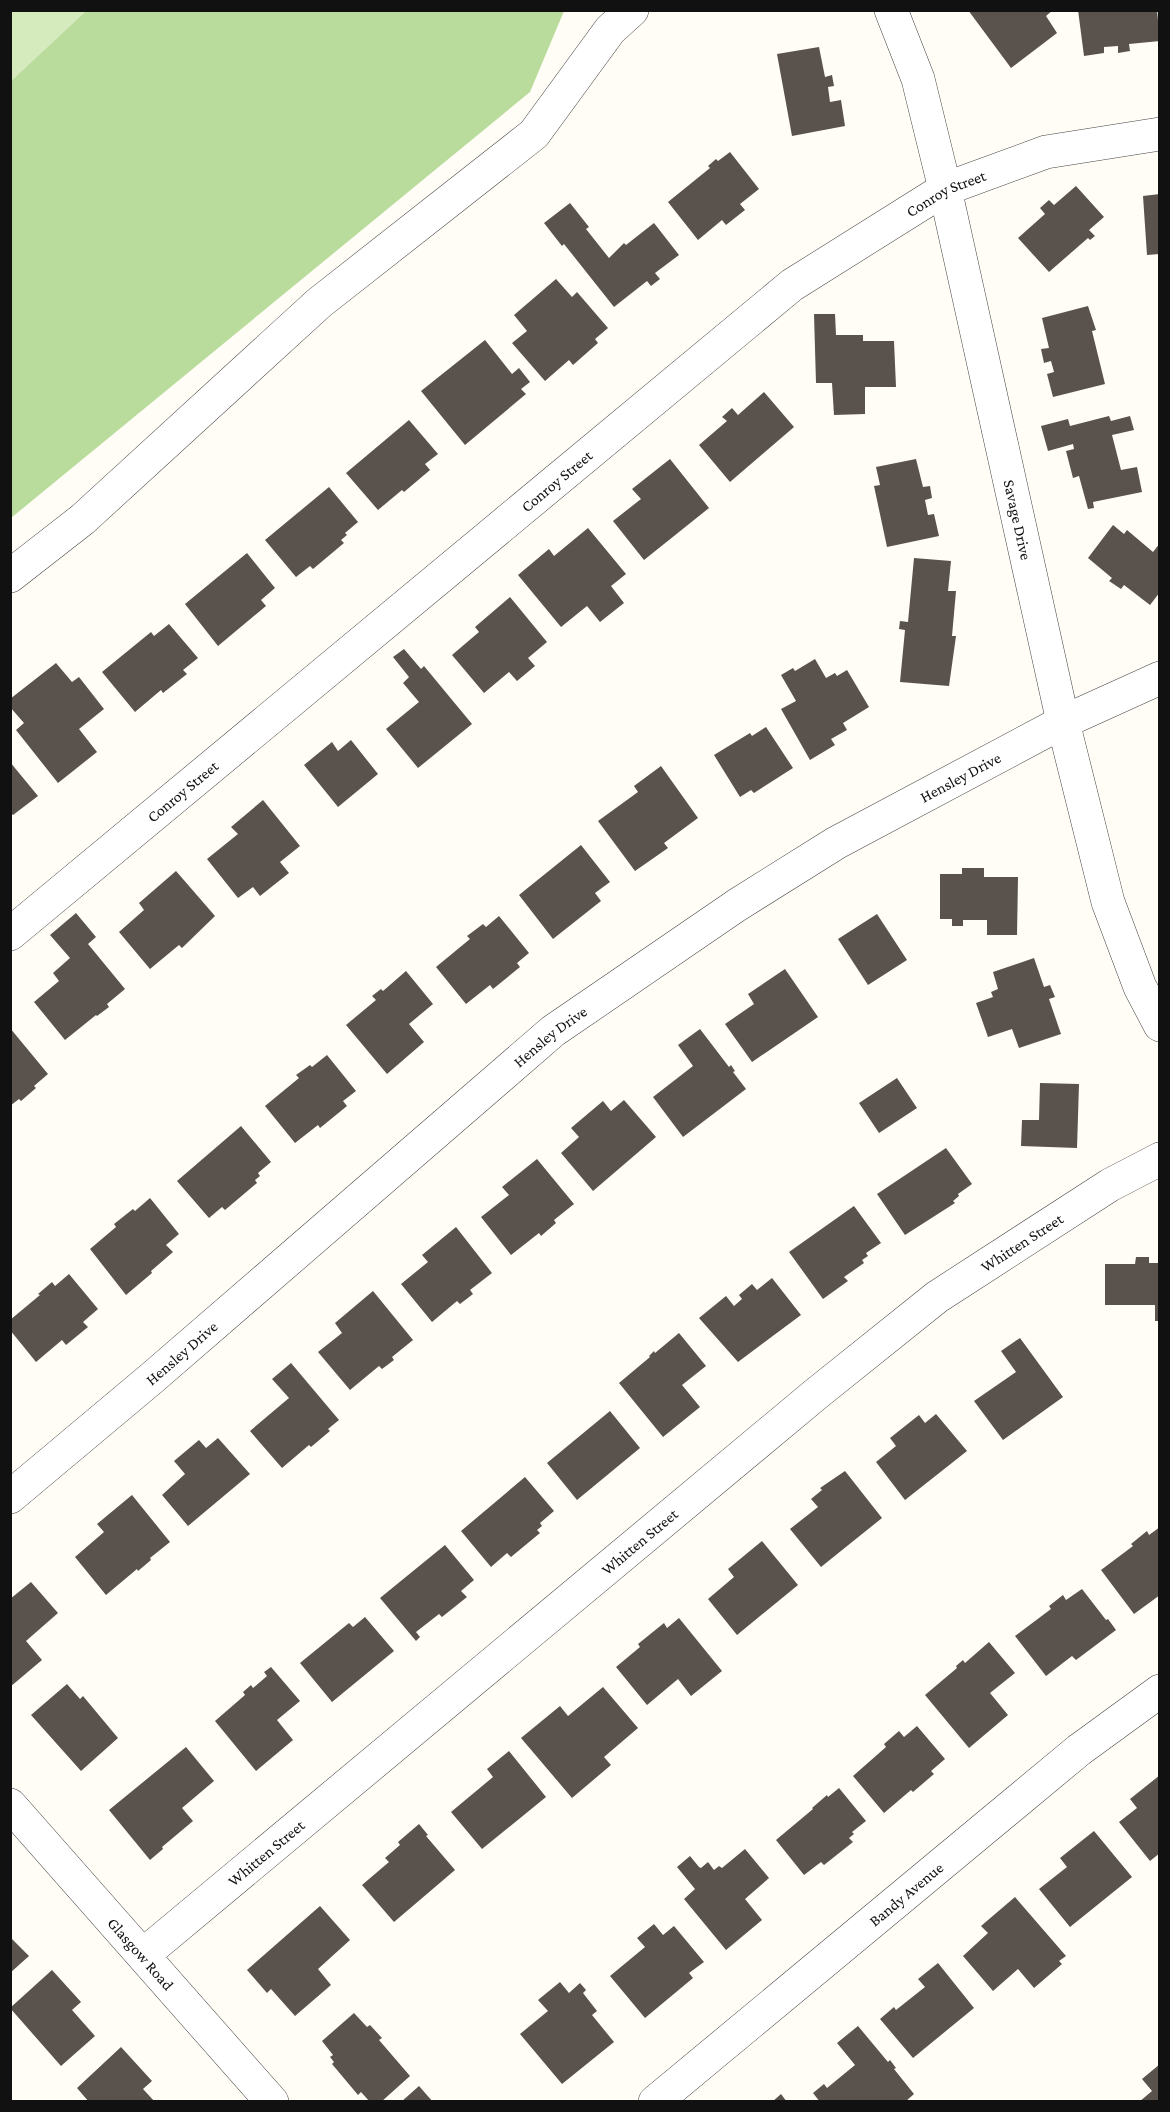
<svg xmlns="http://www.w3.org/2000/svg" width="1170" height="2112" viewBox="0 0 1170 2112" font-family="'Crimson Pro',serif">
<rect width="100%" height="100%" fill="#fffdf5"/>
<path fill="#d5ebbd" d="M11,11H86L11,81Z"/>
<path fill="#b9dc9c" d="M86,11H564L530,92L11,518V81Z"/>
<path fill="#5a524d" d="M968,10H1053L1046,16L1057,33L1011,68Z
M1078,10H1157L1160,41L1129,44L1130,51L1118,53V46L1104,47V53L1084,56Z
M819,47L825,77L832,75L834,86L828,87L830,102L841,100L845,126L792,136L777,54Z
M730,152L759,189L740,204L745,210L726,225L722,220L698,240L668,202L710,168L708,166L716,159L718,161Z
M1076,186L1104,217L1089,230L1095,236L1090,240L1088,238L1049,272L1018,238L1045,214L1040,208L1049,200L1054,205Z
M1160,194V254L1147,255L1143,196Z
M570,203L589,227L586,229L609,258L624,243L626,245L654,223L679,255L655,273L660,279L651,286L647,281L614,307L564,244L562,246L544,223Z
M556,279L572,297L577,292L608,328L595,339L598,343L573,365L569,360L545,381L512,343L527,331L514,315Z
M1088,306L1096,330L1092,331L1105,384L1053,397L1047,374L1054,372L1051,361L1044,363L1041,349L1049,348L1042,318Z
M814,314H835L836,335H863V341H894L896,387H865V414L834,415L832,383H816Z
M485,340L512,374L519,368L530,382L521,389L526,394L465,445L421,391Z
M764,392L794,427L730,482L699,445L727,421L722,417L732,408L738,415Z
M1109,416L1111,421L1130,416L1134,430L1112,435L1121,470L1137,467L1142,492L1093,502L1094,508L1088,509L1079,476L1073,478L1066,451L1074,449L1073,444L1048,451L1041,426L1068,419L1070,426Z
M409,420L438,454L425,464L430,470L404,492L402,490L378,510L346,473Z
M670,459L709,508L644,560L613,521L641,499L632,489Z
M916,459L923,487L930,486L932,498L925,500L928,515L934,514L939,536L887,547L874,486L880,485L876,467Z
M329,487L358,522L345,533L347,535L341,540L344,543L313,569L310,566L296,577L265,540Z
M1113,525L1124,534L1127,530L1153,552L1160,543V592L1150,605L1124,585L1121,589L1109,581L1112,578L1088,558Z
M588,528L626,574L611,586L624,603L600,622L587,606L561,627L518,575L549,549L554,556Z
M247,553L275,588L261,600L266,606L218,646L185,604Z
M914,558L951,561L948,591H956L952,636H956L949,686L900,682L905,630L899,629L900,621L908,622Z
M510,597L547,642L528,658L535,666L517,681L509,672L484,693L452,655L479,632L475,627Z
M169,624L198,658L183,670L187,674L163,693L161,690L135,712L102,672L151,632L154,636Z
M404,649L421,669L424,666L472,724L418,768L386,729L419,702L403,683L409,677L393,657Z
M815,659L826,678L835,673L837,676L847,670L869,707L843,723L847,730L831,739L835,745L810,760L781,709L796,701L781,675L793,668L795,671Z
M56,663L72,682L79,677L104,709L79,729L97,752L58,783L16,730L24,723L10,707V699Z
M766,727L793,768L754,793L751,790L740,797L714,755L750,733L752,736Z
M351,740L378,774L338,807L304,765L332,742L338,751Z
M10,762L38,796L13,815L10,812Z
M661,766L698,818L664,843L668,848L635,871L598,821L638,792L634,786Z
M263,800L300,846L280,862L289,873L260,896L253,887L238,898L207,859L238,834L231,827Z
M581,845L610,882L595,893L601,901L553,939L519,895Z
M962,868H984V877H1018L1017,935H987V920H963V926H952V919H940V874H962Z
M176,871L215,916L182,948L179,945L150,969L119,932L144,910L139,903Z
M76,913L96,937L88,944L125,989L107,1004L109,1007L97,1016L96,1015L65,1040L34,1002L59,981L53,973L70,958L50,935Z
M877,914L907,960L868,985L838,939Z
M499,916L529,953L517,963L520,967L493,989L490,985L466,1004L436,967L470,939L467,936L483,924L486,927Z
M1034,958L1044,987L1050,985L1055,997L1049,999L1061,1034L1019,1048L1012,1029L988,1037L976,1003L993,997L991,992L998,989L993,972Z
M785,969L818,1017L752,1062L725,1024L754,1004L748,994Z
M406,971L433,1004L409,1024L424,1042L387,1074L346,1025L376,1000L372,996L381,989L383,991Z
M10,1028L48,1074L34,1086L36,1088L21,1101L19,1099L10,1106Z
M700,1029L729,1067L731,1065L735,1071L733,1072L746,1089L683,1137L653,1097L693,1066L678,1045Z
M327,1055L356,1091L343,1101L347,1106L320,1128L318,1125L295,1143L265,1106L299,1078L296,1075L310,1065L312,1067Z
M897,1078L917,1108L879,1133L859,1103Z
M1040,1083L1079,1084L1077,1148L1021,1146L1022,1120H1039Z
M624,1100L656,1137L593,1191L561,1153L579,1137L571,1128L603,1101L611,1111Z
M241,1126L271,1162L258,1173L260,1176L255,1180L257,1183L225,1210L222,1207L209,1218L177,1181Z
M946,1148L972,1184L958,1194L959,1196L953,1201L955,1203L905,1235L877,1194Z
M537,1159L574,1204L554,1220L556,1223L541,1236L539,1233L511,1255L481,1217L509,1195L502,1187Z
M150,1198L179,1234L166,1245L173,1252L151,1271L152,1273L126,1295L90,1249L116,1227L114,1224L133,1209L135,1211Z
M854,1206L881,1243L866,1253L868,1256L862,1260L864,1263L844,1277L848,1281L823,1299L789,1252Z
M456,1227L492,1273L470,1290L473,1294L460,1304L457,1301L432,1322L401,1284L428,1262L422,1255Z
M1136,1257H1149V1263H1160V1321H1155V1305H1105V1264H1135Z
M69,1274L98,1309L83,1322L88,1327L66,1345L62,1340L36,1362L10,1330V1320L40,1295L38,1294L52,1282L55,1286Z
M772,1278L801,1315L738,1362L699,1318L726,1296L734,1306L742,1299L739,1295L752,1284L757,1290Z
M373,1291L413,1340L392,1357L394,1360L382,1369L379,1366L350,1390L318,1352L342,1333L335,1323Z
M679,1333L706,1366L682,1385L700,1407L663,1437L619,1383L650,1357L649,1356L654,1351L655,1353Z
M1020,1338L1063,1397L1003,1440L974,1401L1016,1372L1001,1351Z
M291,1363L339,1420L328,1429L330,1431L311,1447L309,1445L282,1468L250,1431L289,1398L272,1379Z
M610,1411L640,1448L577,1500L547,1463Z
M936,1414L967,1451L905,1500L876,1462L896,1446L890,1438L919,1415L925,1423Z
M218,1438L250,1474L188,1526L162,1495L185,1474L174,1461L199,1440L206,1448Z
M845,1471L882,1518L821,1567L790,1529L818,1507L811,1499L822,1490L820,1488Z
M525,1477L554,1511L540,1523L542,1526L537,1530L540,1533L511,1557L507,1553L491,1567L461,1531Z
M132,1495L170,1542L150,1558L151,1560L138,1571L137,1569L106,1595L75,1557L104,1532L97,1524Z
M1160,1527V1595L1134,1614L1101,1570L1133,1546L1131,1544L1147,1531L1149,1535Z
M762,1541L798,1585L737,1635L708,1599L734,1577L728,1569Z
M445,1545L474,1580L461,1591L467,1597L442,1617L439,1614L416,1632L420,1637L416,1641L380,1598Z
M31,1582L58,1613L26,1641L42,1660L10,1687V1599Z
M1082,1589L1106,1620L1108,1619L1116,1630L1076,1660L1072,1656L1046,1676L1015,1636L1051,1609L1049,1606L1063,1595L1066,1600Z
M365,1617L394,1651L332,1702L300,1663L349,1623L353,1627Z
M679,1618L722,1671L691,1696L678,1679L647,1705L616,1667L640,1647L638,1644L664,1623L667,1628Z
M989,1642L1015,1673L990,1693L1008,1715L969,1748L925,1695L957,1668L956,1666L963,1660L965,1663Z
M271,1667L300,1701L277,1720L293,1740L256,1771L215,1721L245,1695L243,1692L251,1685L253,1688L267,1676L264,1672Z
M67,1684L80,1699L83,1696L118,1738L81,1771L31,1715Z
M603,1687L638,1728L604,1757L611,1765L572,1798L521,1738L560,1706L568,1716Z
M917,1726L945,1759L931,1771L934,1774L913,1792L911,1790L884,1813L853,1776L886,1747L884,1744L899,1731L904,1737Z
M186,1747L214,1781L182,1808L193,1821L162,1847L163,1849L150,1860L109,1810Z
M509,1751L546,1797L482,1849L451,1812L493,1777L487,1769Z
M1160,1775V1853L1150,1861L1119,1822L1137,1808L1130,1799Z
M839,1788L866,1821L852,1832L854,1834L849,1838L853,1842L824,1865L821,1862L804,1875L776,1840L813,1809L812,1808L827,1795L828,1797Z
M419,1824L428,1835L426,1836L455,1870L394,1922L362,1885L389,1862L385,1858L400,1845L398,1842Z
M1094,1831L1132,1877L1070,1927L1039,1889L1067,1867L1060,1858Z
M745,1849L769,1878L745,1899L762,1920L726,1950L684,1899L695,1889L677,1867L690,1856L699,1867L701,1868L708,1862L714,1870L719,1866L722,1868Z
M1015,1897L1066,1956L1059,1961L1062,1964L1034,1988L1018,1969L993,1991L963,1956L988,1933L981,1926Z
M320,1906L350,1940L318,1969L331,1985L295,2016L271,1989L267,1993L247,1970Z
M654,1924L663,1935L674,1926L704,1962L689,1973L693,1978L645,2018L610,1976L645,1947L637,1938Z
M10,1937L29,1956L10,1973Z
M938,1963L974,2008L913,2058L880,2019L894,2007L896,2010L925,1987L918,1979Z
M52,1970L81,2002L72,2010L95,2036L61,2066L10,2008Z
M560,1982L569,1993L580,1983L586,1990L583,1993L597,2011L592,2015L614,2042L562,2084L520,2034L548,2011L538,2000Z
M354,2013L367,2027L370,2025L382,2038L379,2040L410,2076L381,2102H370L361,2092L358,2095L332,2064L334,2062L330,2057L333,2055L322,2041Z
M858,2026L888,2062L890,2060L896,2068L894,2069L914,2094L905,2102H820L813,2093L824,2084L827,2088L855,2065L837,2043Z
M121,2047L152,2081L143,2089L155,2102H89L77,2088Z
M1160,2064V2102H1139L1152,2091L1142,2079Z
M419,2086L433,2102H401Z
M781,2094L787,2102H772Z"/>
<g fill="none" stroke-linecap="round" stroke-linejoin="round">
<defs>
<g id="minor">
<path id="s1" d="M891,10L918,79L945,189L1063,722L1108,902L1140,987L1160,1025"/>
<path d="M10,576L83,519L319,303L534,134L610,30L632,10"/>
<path id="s2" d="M10,934L792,285L945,189L1046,152L1160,134"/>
<path id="s3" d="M10,1497L152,1378L553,1031L737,905L836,843L1063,722L1160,678"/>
<path id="s4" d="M10,1805L272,2102"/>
<path id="s5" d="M143,1955L816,1394L937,1297L1110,1185L1160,1159"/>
<path id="s6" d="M655,2102L1079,1750L1160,1691"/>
</g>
</defs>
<use href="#minor" stroke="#444" stroke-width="34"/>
<use href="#minor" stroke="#fff" stroke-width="33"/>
</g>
<g text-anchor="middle" stroke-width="6" stroke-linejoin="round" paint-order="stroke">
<g font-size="16" fill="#111" stroke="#fff">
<text dy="6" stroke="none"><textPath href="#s2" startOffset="1196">Conroy Street</textPath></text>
<text dy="6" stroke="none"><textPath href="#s2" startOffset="710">Conroy Street</textPath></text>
<text dy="6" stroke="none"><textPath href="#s1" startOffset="526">Savage Drive</textPath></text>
<text dy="6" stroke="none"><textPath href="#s3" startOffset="1196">Hensley Drive</textPath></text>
<text dy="6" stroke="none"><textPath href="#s2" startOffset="224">Conroy Street</textPath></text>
<text dy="6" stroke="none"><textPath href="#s3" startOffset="710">Hensley Drive</textPath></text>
<text dy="6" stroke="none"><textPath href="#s5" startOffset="1132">Whitten Street</textPath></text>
<text dy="6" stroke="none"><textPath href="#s3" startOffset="224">Hensley Drive</textPath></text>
<text dy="6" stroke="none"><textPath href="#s5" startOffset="646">Whitten Street</textPath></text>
<text dy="6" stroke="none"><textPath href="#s5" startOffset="160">Whitten Street</textPath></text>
<text dy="6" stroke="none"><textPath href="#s6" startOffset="326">Bandy Avenue</textPath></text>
<text dy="6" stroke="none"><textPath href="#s4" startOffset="198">Glasgow Road</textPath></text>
</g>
</g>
<rect width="1170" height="2112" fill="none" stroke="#111111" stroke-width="24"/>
</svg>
